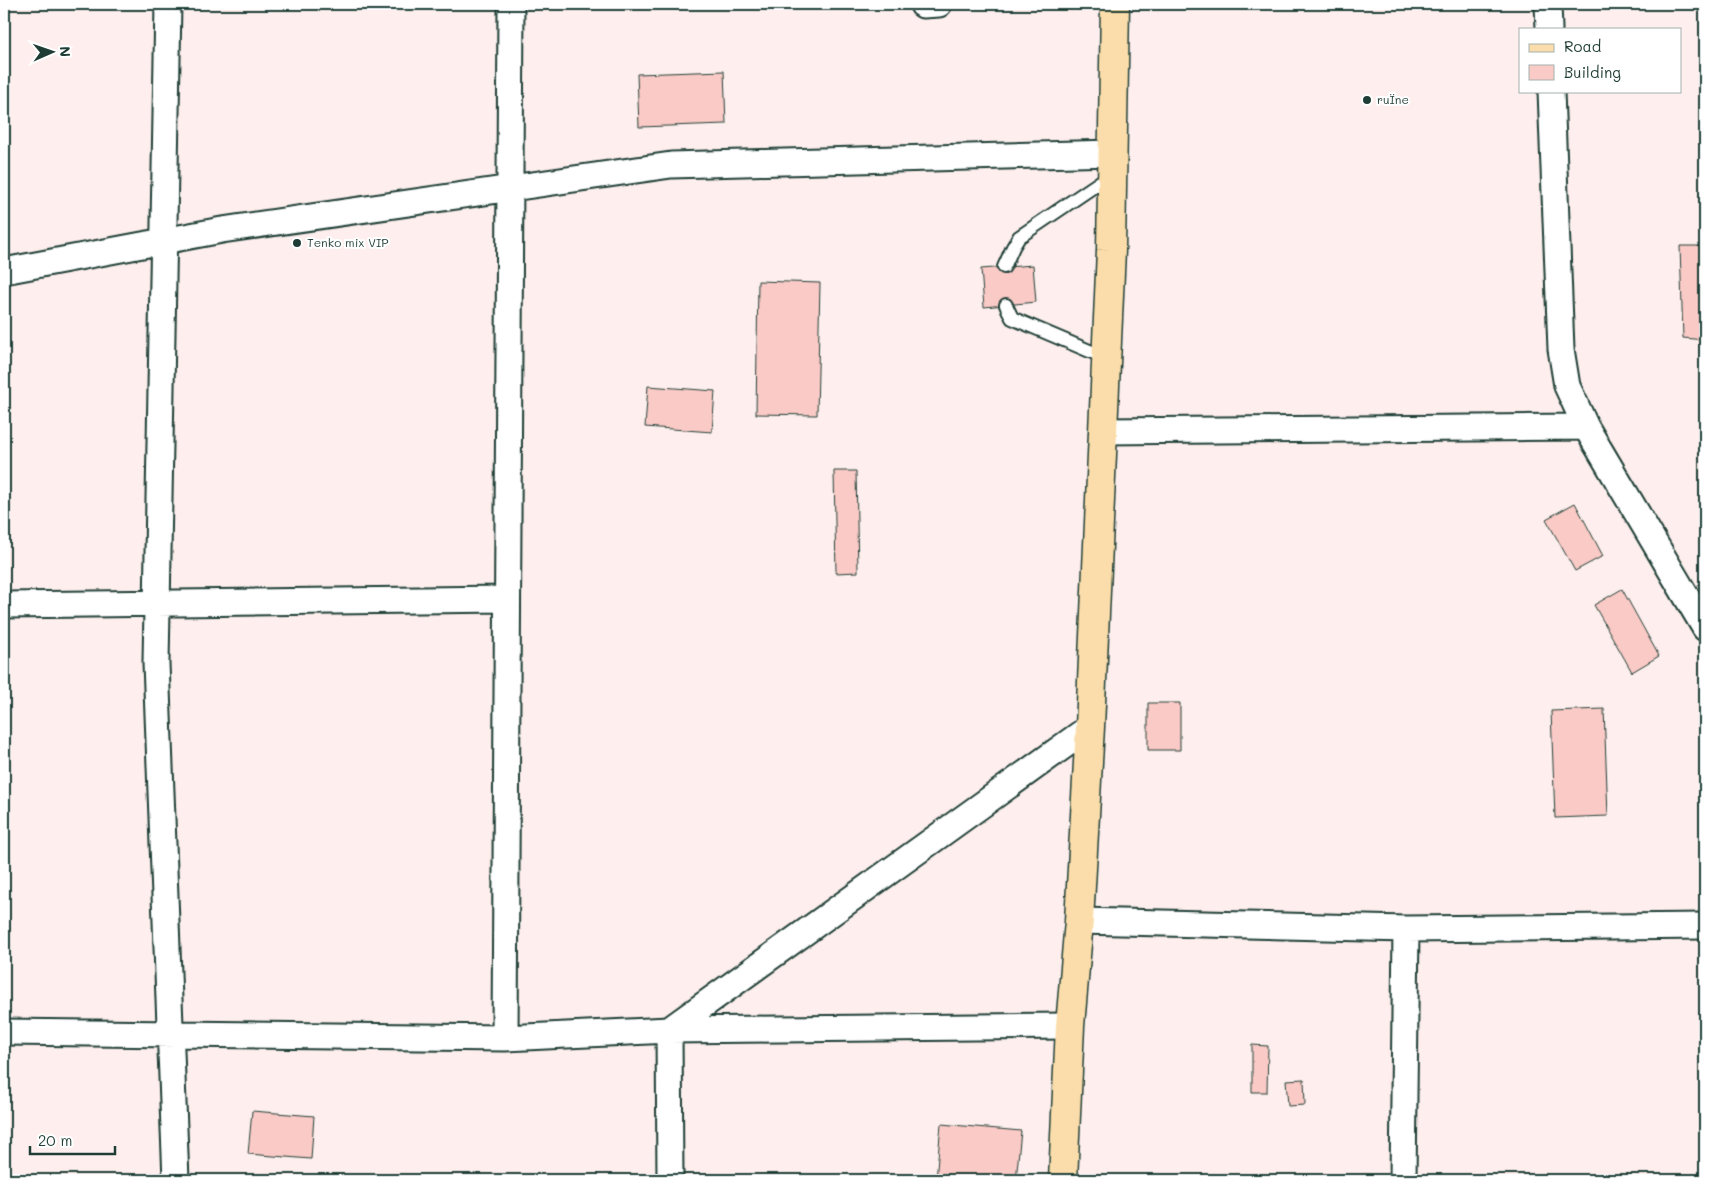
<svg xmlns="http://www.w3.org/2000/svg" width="1709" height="1184" viewBox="0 0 1709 1184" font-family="Mali,sans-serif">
<rect width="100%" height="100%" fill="#feefee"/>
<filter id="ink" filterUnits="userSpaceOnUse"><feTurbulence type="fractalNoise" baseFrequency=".02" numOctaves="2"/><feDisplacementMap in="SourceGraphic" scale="10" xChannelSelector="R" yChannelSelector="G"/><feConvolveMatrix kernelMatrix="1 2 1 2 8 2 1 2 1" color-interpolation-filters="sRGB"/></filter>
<g filter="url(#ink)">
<path fill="#facac6" stroke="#1f3d34" d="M724,71L726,124L639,127L637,74Z
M1680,246H1705V340L1683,338Z
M1033,265L1036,302L984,307L981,269Z
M758,281L820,283L817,415L756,414Z
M648,386L715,391L712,432L645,427Z
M834,471H856L858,572L836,573Z
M1575,503L1603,556L1575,571L1546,519Z
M1622,589L1659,656L1632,672L1594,605Z
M1148,703H1180V750H1148Z
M1604,709L1608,816L1555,818L1551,711Z
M1252,1045L1268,1046L1267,1092H1252Z
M1304,1079L1305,1105L1288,1106L1286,1080Z
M252,1111L314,1116L311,1159L248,1154Z
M941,1124L1021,1131L1016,1180H936Z"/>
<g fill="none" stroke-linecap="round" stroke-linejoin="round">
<defs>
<path id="service" d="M1004,267L1013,247L1019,237L1112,174
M1006,305L1012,318L1106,358"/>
<path id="minor" d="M168,4L156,663L176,1180
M1548,4L1549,29
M923,5L939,4
M1551,91L1561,349L1567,386L1586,427L1705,628
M4,271L222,230L671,165L1113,153
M1103,431L1586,427
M4,605L507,599
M1079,921L1406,929L1705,926
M4,1032L505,1038L669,1030L1070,1026
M505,1038L511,4
M670,1180L669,1030L1090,727
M1403,1180L1406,929"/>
<path id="primary" d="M1063,1180L1070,1026L1079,921L1090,727L1111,250L1115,4"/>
</defs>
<use href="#service" stroke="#1f3d34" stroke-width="16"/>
<use href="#minor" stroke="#1f3d34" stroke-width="29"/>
<use href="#primary" stroke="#1f3d34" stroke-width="31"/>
<use href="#service" stroke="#fff" stroke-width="12"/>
<use href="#minor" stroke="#fff" stroke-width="25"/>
<use href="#primary" stroke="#fbddab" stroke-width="28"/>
</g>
</g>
<g fill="#1f3d34" stroke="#fff" stroke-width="2">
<circle cx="1367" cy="100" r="5"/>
<circle cx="297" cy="243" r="5"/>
</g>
<g text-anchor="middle" stroke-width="4" stroke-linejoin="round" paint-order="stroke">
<g font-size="12" fill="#1f3d34" stroke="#fff" text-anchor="start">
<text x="1377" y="104">ruÏne</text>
<text x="307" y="247">Tenko mix VIP</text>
</g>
</g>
<rect width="1709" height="1184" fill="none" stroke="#fff" stroke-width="20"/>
<rect x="10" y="10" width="1689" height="1164" fill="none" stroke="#1f3d34" stroke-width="2" filter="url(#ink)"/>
<rect x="1519" y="28" width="162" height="65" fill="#ffffff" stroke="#a5b1ae"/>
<rect x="1529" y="44" width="25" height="8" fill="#fbddab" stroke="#a5b1ae"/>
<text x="1564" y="52" font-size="15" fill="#1f3d34">Road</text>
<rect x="1529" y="65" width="25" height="15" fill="#facac6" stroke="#a5b1ae"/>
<text x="1564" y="78" font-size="15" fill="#1f3d34">Building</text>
<g transform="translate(52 52) rotate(88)" stroke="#ffffff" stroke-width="4" paint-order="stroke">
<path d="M0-4L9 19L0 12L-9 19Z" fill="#1f3d34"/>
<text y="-8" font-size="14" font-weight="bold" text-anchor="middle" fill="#1f3d34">N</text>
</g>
<path d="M30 1146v8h85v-8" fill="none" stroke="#1f3d34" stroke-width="2.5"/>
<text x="38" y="1146" font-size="15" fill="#1f3d34" stroke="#ffffff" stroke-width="4" paint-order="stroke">20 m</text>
</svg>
